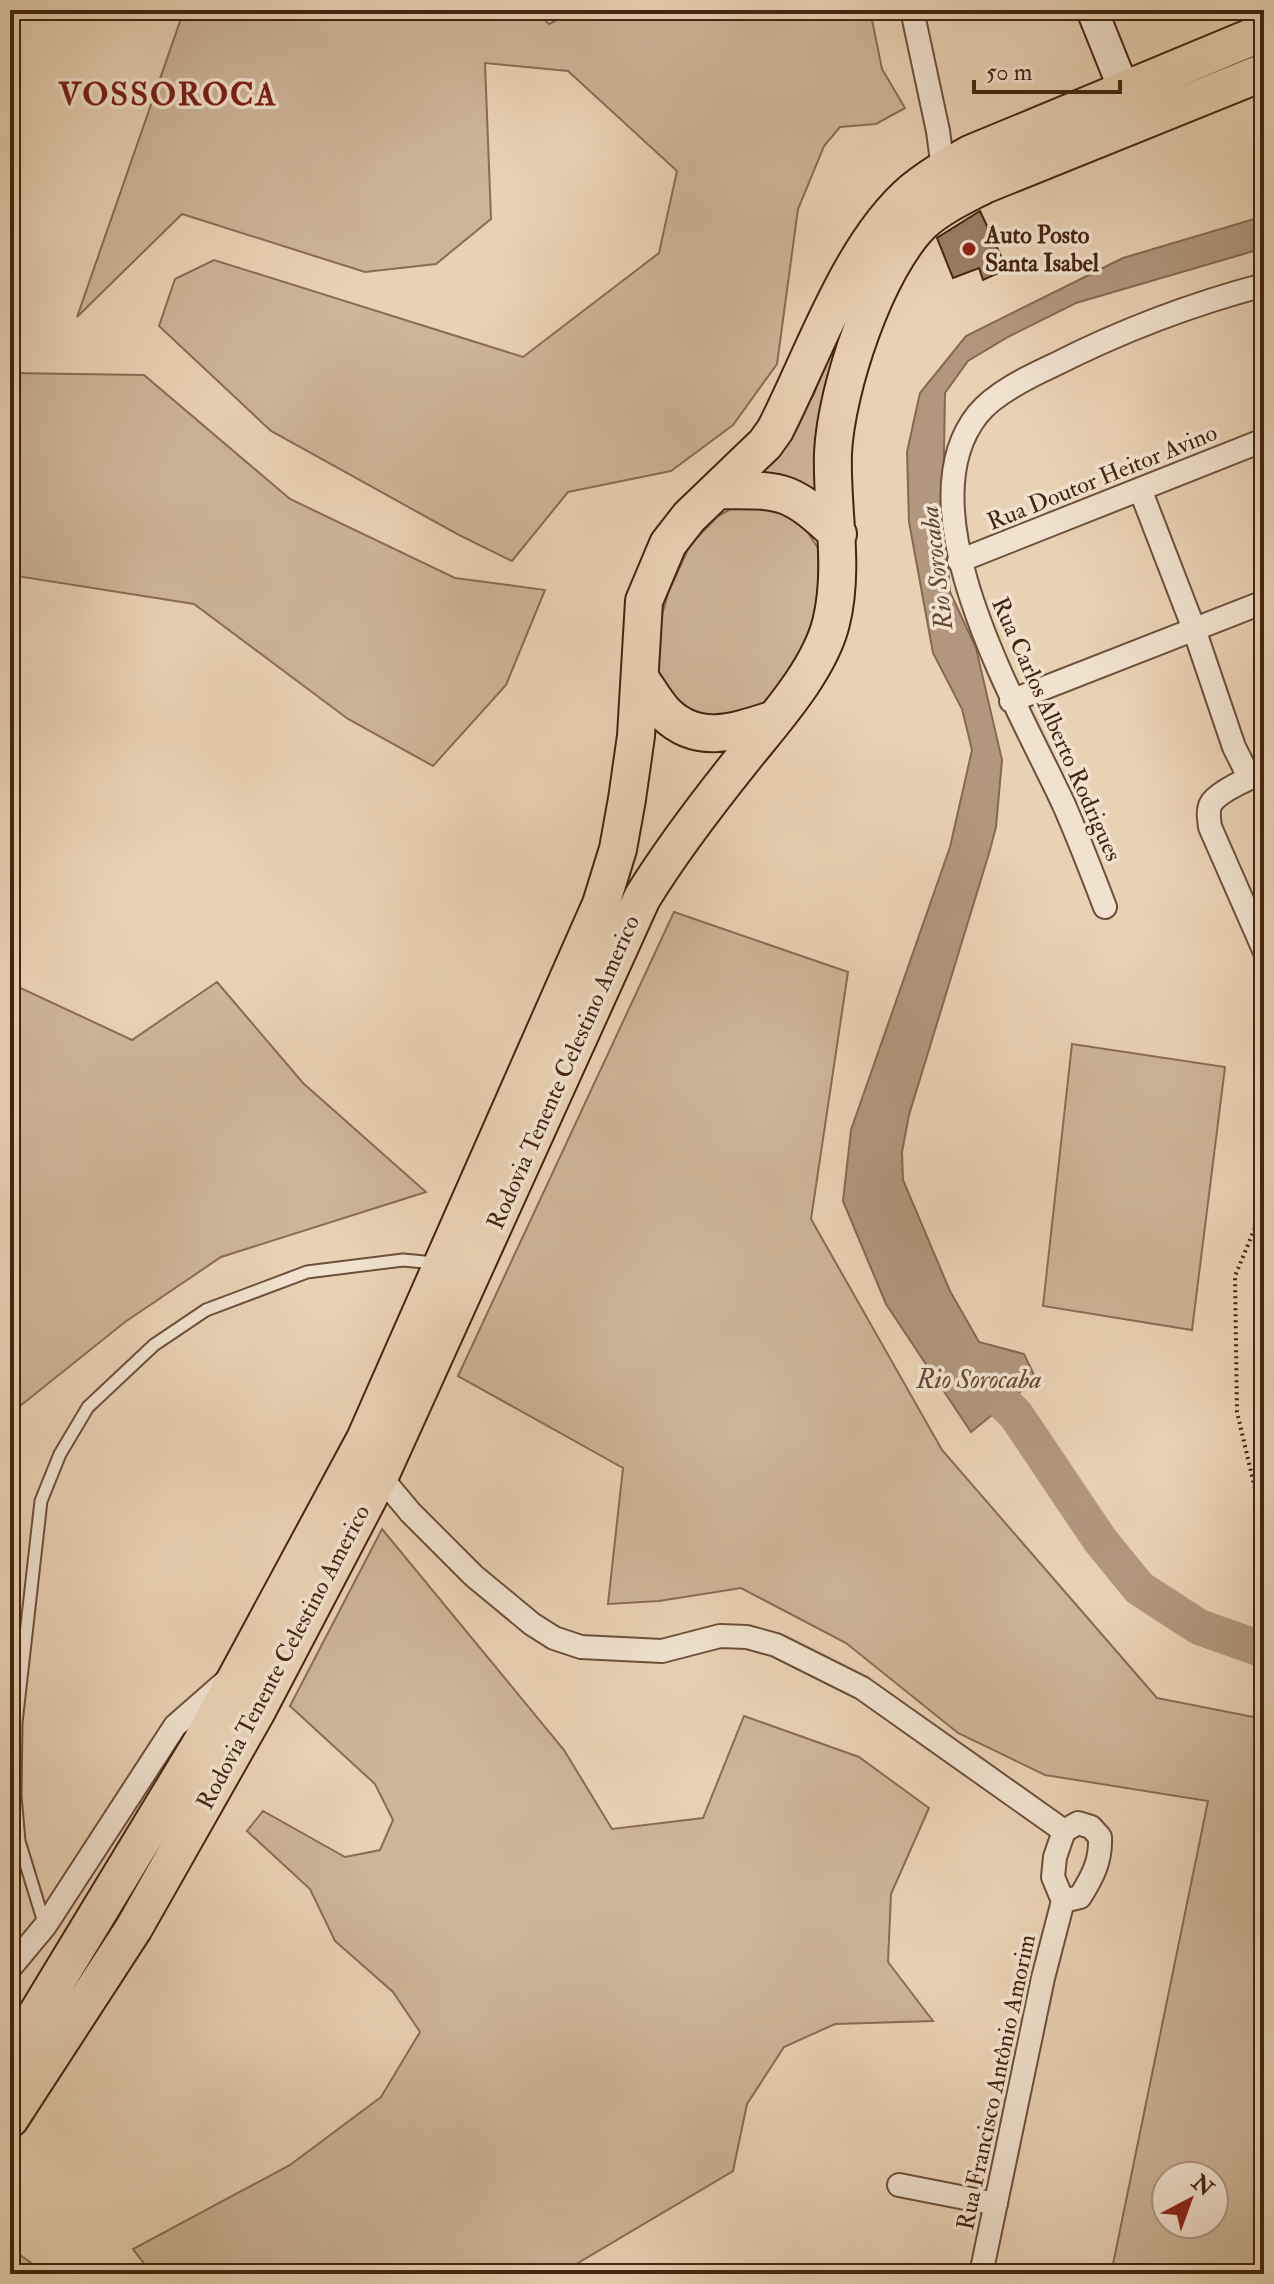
<svg xmlns="http://www.w3.org/2000/svg" width="1274" height="2284" viewBox="0 0 1274 2284" font-family="'IM FELL Double Pica',serif">
<rect width="100%" height="100%" fill="#e8d2b4"/>
<filter id="stains"><feTurbulence type="fractalNoise" baseFrequency=".0025" numOctaves="4"/><feColorMatrix values="0 0 0 0 .2 0 0 0 0 .09 0 0 0 0 .02 0 0 0 .5 -.17"/></filter>
<radialGradient id="worn" r=".72"><stop offset=".6" stop-color="#630" stop-opacity="0"/><stop offset="1" stop-color="#630" stop-opacity=".3"/></radialGradient>
<path fill="#ccb598" stroke="#886d54" stroke-width="2" fill-rule="evenodd" d="M184,10H534L549,24L578,10H870L882,69L905,108L876,124L840,127L824,146L798,209L777,364L733,425L671,471L568,492L512,561L459,535L271,431L159,326L175,279L214,260L523,357L659,253L677,171L568,71L485,63L491,219L436,264L365,272L182,214L77,317Z
M898,234L821,509L757,476L814,394L838,325Z
M10,373L144,375L290,499L455,578L545,590L506,685L433,766L348,719L194,604L10,575Z
M739,504L779,507L803,525L818,548L819,592L808,645L764,709L691,719L660,689L655,641L668,593L690,545L717,517Z
M674,912L848,972L811,1219L942,1450L1157,1698L1264,1719V2274H1111L1208,1801L1045,1775L958,1733L846,1643L741,1588L659,1601L608,1604L623,1468L458,1376ZM1166,2176H1214V2224H1166Z
M217,982L303,1083L426,1192L221,1257L125,1322L10,1414V983L132,1040Z
M1072,1044L1225,1067L1192,1330L1043,1306Z
M382,1529L564,1750L612,1829L703,1818L744,1716L859,1757L929,1808L891,1894L888,1962L933,2021L835,2024L784,2047L747,2104L733,2171L568,2269L567,2274H152L133,2249L290,2165L381,2097L420,2032L393,1992L335,1941L310,1889L247,1831L263,1811L345,1857L380,1850L393,1820L375,1784L290,1706Z
M10,2248L47,2274H10Z"/>
<path fill="#b0977d" stroke="#856952" stroke-width="2" d="M1264,216V248L1076,303L1008,337L968,361L945,393L943,512L950,592L976,648L1002,760L996,827L990,850L909,1115L902,1152L903,1180L950,1291L979,1342L1024,1354L1036,1379L971,1432L886,1304L843,1201L851,1130L950,847L972,750L962,709L933,653L909,522L907,452L920,393L966,336L1123,258Z"/>
<g fill="none" stroke-linecap="round" stroke-linejoin="round">
<path stroke="#b0977d" stroke-width="36" d="M970,1369L1016,1415L1100,1540L1139,1588L1199,1627L1264,1650"/>
</g>
<path fill="#997f66" stroke="#442511" stroke-width="2" d="M980,211L1007,269L983,280L979,268L953,278L937,238Z"/>
<g fill="none" stroke-linecap="round" stroke-linejoin="round">
<defs>
<path id="service" d="M45,1926L19,1841L15,1796L16,1723L41,1501L60,1454L88,1407L154,1345L206,1310L307,1272L403,1260L435,1263"/>
<path id="minor" d="M912,10L938,131L943,169
M1140,489L1194,629L1234,747L1249,777
M959,561L1264,440
M1011,701L1264,602
M1264,772C1251,777 1220,791 1212,802C1207,809 1209,819 1210,827L1264,950
M1105,907C1092,873 1079,839 1064,805C1021,711 900,511 978,414C995,393 1030,376 1054,365C1121,331 1192,304 1264,285
M380,1476L410,1512L474,1576L532,1624L554,1638L581,1647L662,1651L720,1636L747,1637L776,1645L862,1688L1064,1831
M10,1968L45,1926L175,1726L224,1683
M899,2185L996,2204
M981,2274L1043,1978L1063,1901L1053,1877L1055,1857L1064,1831L1078,1823L1091,1827L1100,1837C1101,1861 1093,1876 1080,1897L1063,1901"/>
<path id="secondary" d="M1092,10L1133,112"/>
<path id="trunk" d="M718,490C740,491 767,488 787,496C807,504 823,521 838,534
M640,678C648,689 656,704 666,714C699,746 737,731 775,719
M10,2058L201,1743L365,1439L601,904L618,849L627,799L636,736L644,601L668,544L689,517L765,444L775,430C813,356 850,245 913,191C931,176 950,165 970,154L1264,32
M10,2119L134,1928L257,1711L380,1476L642,898C672,849 706,805 742,760C773,721 819,671 831,623C845,567 831,509 833,453C836,389 876,268 922,223C939,207 963,196 984,185L1264,72"/>
</defs>
<use href="#service" stroke="#6d503a" stroke-width="15"/>
<use href="#minor" stroke="#6d503a" stroke-width="26"/>
<use href="#secondary" stroke="#442511" stroke-width="34"/>
<use href="#trunk" stroke="#442511" stroke-width="40"/>
<path stroke="#442511" stroke-width="4" stroke-dasharray="2 4" stroke-linecap="butt" d="M1264,1206L1235,1276L1237,1412L1264,1527"/>
<use href="#service" stroke="#f0e2ce" stroke-width="11"/>
<use href="#minor" stroke="#f0e2ce" stroke-width="22"/>
<use href="#secondary" stroke="#f0e2ce" stroke-width="30"/>
<use href="#trunk" stroke="#e8d2b4" stroke-width="36"/>
</g>
<circle fill="#8f2418" stroke="#f0e2ce" stroke-width="3" cx="969" cy="249" r="8"/>
<g text-anchor="middle" stroke-width="7" stroke-linejoin="round" paint-order="stroke">
<g font-size="24" font-weight="bold" fill="#442511" stroke="#f0e2ce" text-anchor="start">
<text x="985" y="243">Auto Posto<tspan x="985" dy="28">Santa Isabel</tspan></text>
</g>
<g font-size="24" fill="#442511" stroke="#f0e2ce">
<text transform="translate(1102 477) rotate(-22)" y="8">Rua Doutor Heitor Avino</text>
<text transform="translate(1057 729) rotate(66)" y="8">Rua Carlos Alberto Rodrigues</text>
<text transform="translate(563 1072) rotate(-66)" y="8">Rodovia Tenente Celestino Americo</text>
<text transform="translate(283 1657) rotate(-62)" y="8">Rodovia Tenente Celestino Americo</text>
<text transform="translate(996 2082) rotate(-78)" y="8">Rua Francisco Antônio Amorim</text>
</g>
<g font-size="26" font-style="italic" fill="#644731" stroke="#f0e2ce">
<text transform="translate(936 568) rotate(-97)" y="9">Rio Sorocaba</text>
<text x="979" y="1388">Rio Sorocaba</text>
</g>
<g font-size="32" font-weight="bold" letter-spacing="2" fill="#7a1f14" stroke="#f0e2ce">
<text x="168" y="105">VOSSOROCA</text>
</g>
</g>
<rect width="1274" height="2284" fill="none" stroke="#e8d2b4" stroke-width="40"/>
<rect x="12" y="12" width="1250" height="2260" fill="none" stroke="#442511" stroke-width="4"/>
<rect x="20" y="20" width="1234" height="2244" fill="none" stroke="#442511" stroke-width="2"/>
<g transform="translate(1190 2200) rotate(41)"><circle r="38" fill="#f0e2ce" stroke="#ab9682" stroke-width="2"/>
<path d="M0-6L14 30L0 20L-14 30Z" fill="#8f2418"/>
<text y="-12" font-size="22" font-weight="bold" text-anchor="middle" fill="#442511">N</text>
</g>
<path d="M974 80v12h146v-12" fill="none" stroke="#442511" stroke-width="4"/>
<text x="986" y="80" font-size="24" fill="#442511" stroke="#f0e2ce" stroke-width="6" paint-order="stroke">50 m</text>
<rect width="100%" height="100%" filter="url(#stains)"/>
<rect width="100%" height="100%" fill="url(#worn)"/>
</svg>
